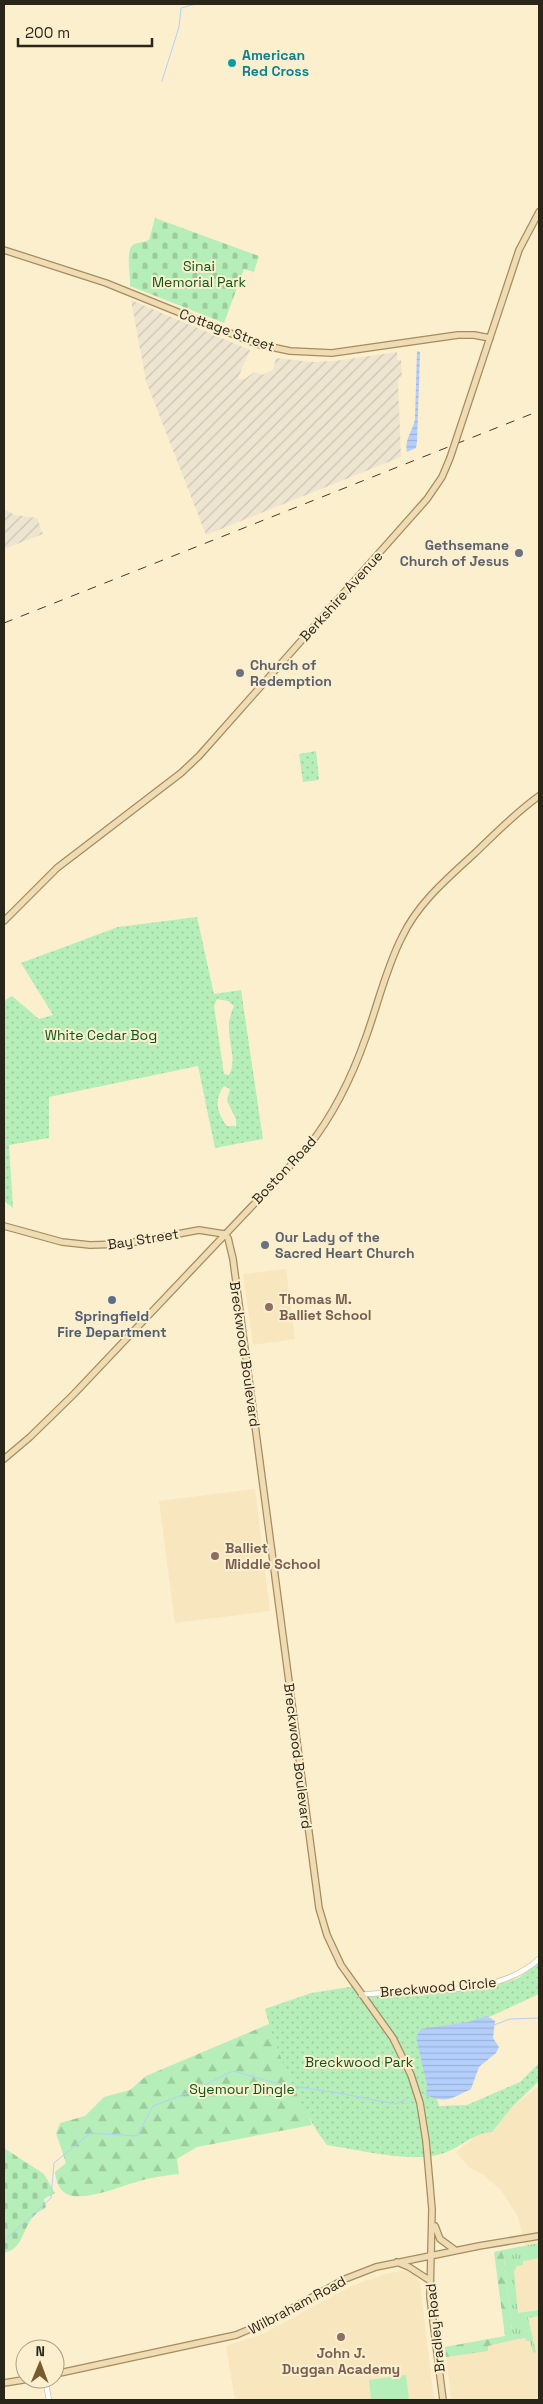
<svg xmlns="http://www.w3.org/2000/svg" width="543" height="2404" viewBox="0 0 543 2404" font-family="'Space Grotesk',sans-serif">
<defs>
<pattern id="industrial-furrows" width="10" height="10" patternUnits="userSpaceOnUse" patternTransform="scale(1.25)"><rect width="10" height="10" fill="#eee5d0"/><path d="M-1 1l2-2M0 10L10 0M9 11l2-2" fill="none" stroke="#ccc4b2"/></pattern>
<pattern id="grass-tufts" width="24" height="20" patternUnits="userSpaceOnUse" patternTransform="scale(1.25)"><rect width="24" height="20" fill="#b5eeb9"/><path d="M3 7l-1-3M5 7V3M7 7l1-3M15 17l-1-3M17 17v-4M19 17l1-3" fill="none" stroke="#9ccc9e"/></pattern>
<pattern id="forest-firs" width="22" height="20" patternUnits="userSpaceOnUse" patternTransform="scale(1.25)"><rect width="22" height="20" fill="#b5eeb9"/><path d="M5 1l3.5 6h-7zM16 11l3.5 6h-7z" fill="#9ccc9e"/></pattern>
<pattern id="cemetery-stones" width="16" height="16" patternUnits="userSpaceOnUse" patternTransform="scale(1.25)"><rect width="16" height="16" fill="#b5eeb9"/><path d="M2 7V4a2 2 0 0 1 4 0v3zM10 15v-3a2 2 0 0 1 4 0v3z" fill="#9ccc9e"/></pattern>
<pattern id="park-dots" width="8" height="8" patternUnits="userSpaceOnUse" patternTransform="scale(1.25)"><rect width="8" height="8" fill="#b5eeb9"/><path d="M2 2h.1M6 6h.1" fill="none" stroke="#9ccc9e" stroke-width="1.8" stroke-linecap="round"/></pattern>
<pattern id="water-rules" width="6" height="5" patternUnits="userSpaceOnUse" patternTransform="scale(1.25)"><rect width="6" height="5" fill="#b4cffb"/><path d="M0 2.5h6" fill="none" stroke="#9bb2d7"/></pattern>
</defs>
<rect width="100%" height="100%" fill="#fcefce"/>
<path fill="url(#industrial-furrows)" d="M131,300L250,350L237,380L245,379L254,372L262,375L273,370L276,358L313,362L335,361L397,352V360H401L402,377L399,378L398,385L401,457L206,535L146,381Z
M4,509L15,515L37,518L43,534L4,549Z"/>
<path fill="#f7e6be" d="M286,1269L295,1339L253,1345L243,1274Z
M255,1489L270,1611L175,1623L159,1501Z
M539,2086V2400H451L445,2347L516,2334L508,2250L526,2247L518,2217L502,2191L484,2175L470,2168L456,2152Z
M405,2270L414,2274L420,2283L434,2400H235L226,2346L263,2334L351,2286L385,2274Z"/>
<path fill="url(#grass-tufts)" d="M539,2243V2258L523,2261V2265L517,2266L514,2271L518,2313L539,2310V2316L528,2318L536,2352L533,2353L530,2341H526L525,2338L513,2340L503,2250Z"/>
<path fill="url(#forest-firs)" d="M269,2024L312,2125L197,2147L177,2159L179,2174C170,2175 160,2176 152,2178C131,2181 83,2205 65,2193C58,2188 56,2180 55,2172L66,2163L56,2133L60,2123L85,2116L104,2097L130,2090L146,2076Z
M503,2250L513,2340L488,2346V2351L446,2357L445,2347L505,2336L494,2252Z"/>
<path fill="url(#cemetery-stones)" d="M155,218L259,256L254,272L244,269L224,323L130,286C131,275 125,250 133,245C138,242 144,242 149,240Z
M4,2148L44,2174L55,2193L44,2199L46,2207C42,2210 36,2213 33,2217C22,2230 23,2249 4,2253Z"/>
<path fill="url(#park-dots)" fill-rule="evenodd" d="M316,751L319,780L303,782L299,754Z
M197,917L214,994L241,990L263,1139L215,1148L198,1066L49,1097V1138L9,1145L13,1208L4,1201V1001L12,996L39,1019L53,1015L21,963L118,927ZM217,999L228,1001L234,1006C231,1013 228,1021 229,1029C229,1045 237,1060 229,1075L224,1074L214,1006ZM224,1086L230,1089L227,1101L236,1119V1126H227C218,1114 213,1100 224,1086Z
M539,1958V1994L433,2043L427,2068L439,2106L467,2105L520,2082L539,2063V2081L511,2108L492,2132C471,2133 458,2151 437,2155C405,2162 360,2150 327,2145C302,2113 275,2049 265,2009L311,1993L356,1986L369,1993L489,1987L519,1978Z"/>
<path fill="#b5eeb9" d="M406,2375L409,2400H371L369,2380Z"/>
<path fill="url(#water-rules)" d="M417,351L420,352L417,442L416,448L407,452C404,440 413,431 415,419Z
M487,2016L495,2021L493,2038L499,2047L496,2053L479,2067L471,2089C452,2098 446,2104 426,2095L427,2085L416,2037L421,2029L468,2022Z"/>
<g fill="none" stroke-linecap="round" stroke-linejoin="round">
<path stroke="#b4cffb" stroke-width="1" d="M162,81L179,27L181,8L196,4
M494,2025L510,2019L539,2018
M4,2241L51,2198L54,2163L90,2133L137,2136L153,2106L190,2092L233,2071L279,2084L338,2093L396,2104L408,2098"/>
<defs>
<path id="minor" d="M361,1995C418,1987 494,2000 539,1959
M45,2379L49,2400"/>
<path id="major" d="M4,250L106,283L257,344L290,351L332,353L458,335H474L490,338
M456,440L519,250L539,212
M4,921L57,868L181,773L199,756L427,499L442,477L450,458
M4,1226L62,1242L90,1245L124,1244L199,1230L224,1234
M224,1234L228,1238L233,1259L319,1908L327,1935L341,1965L393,2038L411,2075L420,2103L426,2141L432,2209L430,2297L443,2400
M4,1459L30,1437L74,1394L308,1147C334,1114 352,1077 366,1037C378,1004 386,968 402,937C418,903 447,879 474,854C495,834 515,813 539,796
M435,2226L440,2239L455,2250
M397,2262L409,2267L429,2280
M55,2374L236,2335L269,2321L345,2279L376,2267L479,2246L539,2236
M4,2383L29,2379"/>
</defs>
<use href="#minor" stroke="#d1c4a4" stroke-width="6"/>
<use href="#major" stroke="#a48c5d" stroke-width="8"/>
<use href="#minor" stroke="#fff" stroke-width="4.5"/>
<use href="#major" stroke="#f0dcb4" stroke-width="5.5"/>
<path stroke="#403a2c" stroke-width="1" stroke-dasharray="9 9" stroke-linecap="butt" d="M4,623L539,411"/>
<defs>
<path id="major-bridge" d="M450,458L456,440"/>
</defs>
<use href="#major-bridge" stroke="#a48c5d" stroke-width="8" stroke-linecap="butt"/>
<use href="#major-bridge" stroke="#f0dcb4" stroke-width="5.5"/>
</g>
<circle fill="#0f9aa8" stroke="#fcefce" stroke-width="2" cx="232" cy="63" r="5"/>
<g fill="#6b7280" stroke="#fcefce" stroke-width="2">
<circle cx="519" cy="553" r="5"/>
<circle cx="240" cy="673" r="5"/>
<circle cx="265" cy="1245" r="5"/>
</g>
<circle fill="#5c6f8a" stroke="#fcefce" stroke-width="2" cx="112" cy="1300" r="5"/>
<g fill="#8d6e63" stroke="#fcefce" stroke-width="2">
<circle cx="269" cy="1307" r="5"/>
<circle cx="215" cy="1556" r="5"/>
<circle cx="341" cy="2337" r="5"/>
</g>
<g text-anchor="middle" stroke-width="4" stroke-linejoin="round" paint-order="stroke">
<g font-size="14" font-weight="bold" fill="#0d838f" stroke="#fcefce" text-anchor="start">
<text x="242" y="60">American<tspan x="242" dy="16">Red Cross</tspan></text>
</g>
<g font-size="14" fill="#09571b" stroke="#fcefce">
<text x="199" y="271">Sinai<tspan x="199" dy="16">Memorial Park</tspan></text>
<text x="101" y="1040">White Cedar Bog</text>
<text x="359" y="2067">Breckwood Park</text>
<text x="242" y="2094">Syemour Dingle</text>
</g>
<g font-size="14" fill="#2a2519" stroke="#fcefce">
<text transform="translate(227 330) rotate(20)" y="5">Cottage Street</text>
<text transform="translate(341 596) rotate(-48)" y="5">Berkshire Avenue</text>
<text transform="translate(284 1170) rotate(-47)" y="5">Boston Road</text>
<text transform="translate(143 1239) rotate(-9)" y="5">Bay Street</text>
<text transform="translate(245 1354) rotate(82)" y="5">Breckwood Boulevard</text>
<text transform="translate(298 1756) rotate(83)" y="5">Breckwood Boulevard</text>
<text transform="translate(438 1987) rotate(-5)" y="5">Breckwood Circle</text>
<text transform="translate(297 2305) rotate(-28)" y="5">Wilbraham Road</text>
<text transform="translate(435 2328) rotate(-96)" y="5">Bradley Road</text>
</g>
<g font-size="14" font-weight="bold" fill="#5b616d" stroke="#fcefce" text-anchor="start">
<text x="509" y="550" text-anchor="end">Gethsemane<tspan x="509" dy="16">Church of Jesus</tspan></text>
<text x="250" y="670">Church of<tspan x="250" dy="16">Redemption</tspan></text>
<text x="275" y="1242">Our Lady of the<tspan x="275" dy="16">Sacred Heart Church</tspan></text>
</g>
<g font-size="14" font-weight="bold" fill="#785e54" stroke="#fcefce" text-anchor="start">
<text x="279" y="1304">Thomas M.<tspan x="279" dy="16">Balliet School</tspan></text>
<text x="225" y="1553">Balliet<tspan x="225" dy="16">Middle School</tspan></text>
<text x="341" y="2358" text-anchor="middle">John J.<tspan x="341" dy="16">Duggan Academy</tspan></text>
</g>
<g font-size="14" font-weight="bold" fill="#4e5e75" stroke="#fcefce">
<text x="112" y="1321">Springfield<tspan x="112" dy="16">Fire Department</tspan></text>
</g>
</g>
<rect width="543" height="2404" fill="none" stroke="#2a2519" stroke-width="10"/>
<g transform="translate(40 2364) rotate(1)"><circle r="24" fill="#fcefce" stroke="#a89e86"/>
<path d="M0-4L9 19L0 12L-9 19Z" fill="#785a2e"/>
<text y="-8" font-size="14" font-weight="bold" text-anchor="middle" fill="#2a2519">N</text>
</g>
<path d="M18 38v8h134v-8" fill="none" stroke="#2a2519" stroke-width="2.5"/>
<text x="25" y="38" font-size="15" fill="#2a2519" stroke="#fcefce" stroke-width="4" paint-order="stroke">200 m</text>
</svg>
